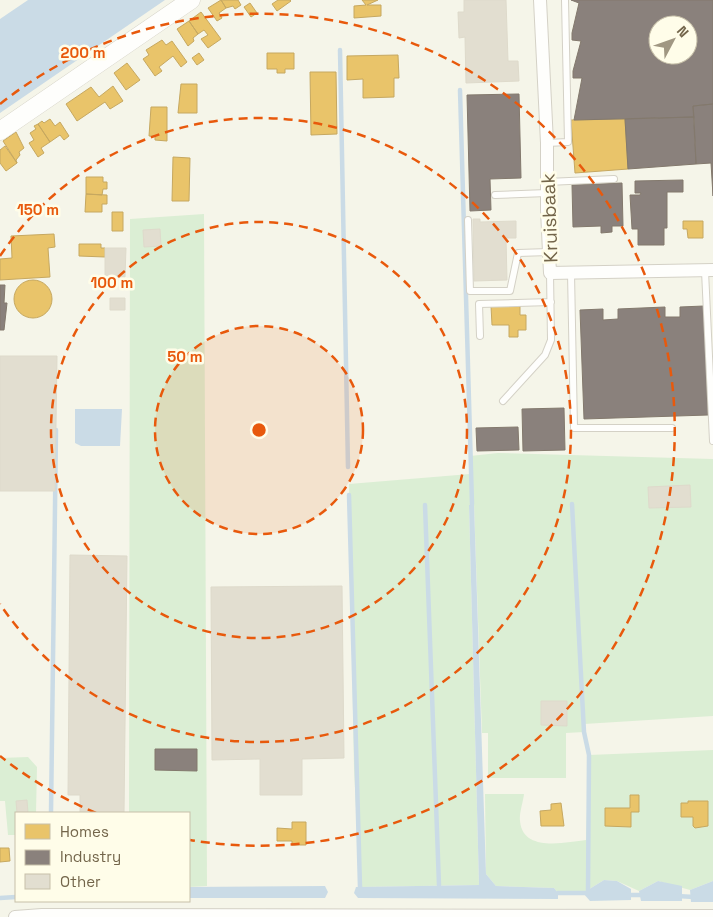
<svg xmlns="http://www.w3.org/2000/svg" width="713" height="917" viewBox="0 0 713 917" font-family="'Space Grotesk',sans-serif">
<rect width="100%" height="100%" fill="#f5f5e9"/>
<path fill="#dbeed4" d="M204,214L207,886L189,887V813H129L130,219Z
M498,453L713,459V716L584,724V732L566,733V778H488V733H482L474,504L469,505L479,885L360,887L354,768L349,484L470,474V456Z
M713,750V881L690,890L658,881L639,891L617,881L604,880L583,893H558L554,888L496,886L486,874L485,794H524C523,803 519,813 520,821C523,853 566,842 586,840L589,755Z
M28,757L37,767L36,813H16V835H8L5,801H0V758Z"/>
<path fill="#cadbe6" d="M28,0H165L0,113V19Z
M75,409H122L120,446H81L75,443Z
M474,504L486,874L496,886L554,888L558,893V899L358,898L354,893L356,887L479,885L469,505Z
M604,880L617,881L631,889V900L590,901L583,893Z
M658,881L682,886V901H641L639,891Z
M713,881V902H691L690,890Z
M325,886L328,892L325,898H189V887Z"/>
<path fill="#e9c46a" stroke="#c6a860" d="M221,0L226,8L219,13L222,18L217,21L208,8Z
M221,0H238L241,5L235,9L233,6L226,8Z
M278,0H290L291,1L277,11L272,4Z
M362,0H378L367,5H381V16L354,18V6L366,5Z
M250,3L257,13L251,17L244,7Z
M201,12L221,39L208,48L201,39L208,35L204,30L198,34L189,21Z
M189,21L198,34L193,38L194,41L188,46L177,29Z
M162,40L166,45L172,41L187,62L181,67L173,56L159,67L162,71L155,76L143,59L149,55L146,50Z
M199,53L204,60L197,65L192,58Z
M267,53H294V69H285V73H277V69H267Z
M398,55L399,78H394V97L363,98V79L347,80V56Z
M127,63L140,80L126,90L114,73Z
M310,72H336L337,134L311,135Z
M181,84H197V113H178Z
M113,86L123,101L110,109L105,102L77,121L66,104L91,87L99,97Z
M151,107H167V141L155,140V136H149Z
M50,119L55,126L60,122L69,136L64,140L60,135L50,142L38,124L42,121L44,123Z
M625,119L628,169L575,173L571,120Z
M38,124L50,142L41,148L44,153L38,157L29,143L34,140L30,133L36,129L34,126Z
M16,132L24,148L19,152L20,155L16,160L17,163L3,141Z
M5,146L17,163L6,171L0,163V150Z
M173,157L190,158L189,201H172Z
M86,177H103V182H107V189H103L102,195L86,194Z
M86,194L107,195V204H102V212H85Z
M112,212H123V231H112Z
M683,221H703V238H688L687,229H683Z
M54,234L55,247L48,248L50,277L0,280V259L12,258L11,236Z
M79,244H101V248H105V257L79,256Z
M14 299a19 19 0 1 1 38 0a19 19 0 1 1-38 0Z
M520,305V315H526V330H518V337H509V325H492L491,306Z
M630,795H639V812H631V827L605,826V808H630Z
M688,801H708V826L695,828L693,826V817H681V803H688Z
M561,803L564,826H541L540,811L551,810V804Z
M292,822H306V845H292V841H277V828L292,829Z
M0,848H9L10,861L0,862Z"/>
<path fill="#8a817c" stroke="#83796d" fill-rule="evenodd" d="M571,0H713V104L693,106L694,117L574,120L582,78H573V71L581,41L572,40V33L579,3ZM658,25H688V55H658Z
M519,94L521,178L490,179L491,210L470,211L467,95Z
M713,104V196L711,163L696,164L693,106Z
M694,117L696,164L628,169L625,119Z
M683,180V192H667V228H664V245H638V229H632L630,195H640L641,193H635V181Z
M622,183L623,226H612V232L601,233V226L573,227L572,185Z
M0,285H5L4,303H7L4,330H0Z
M704,306L708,415L584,419L580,310L603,309V320L618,319V309L665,307V317H680V307Z
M564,408L565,450L523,451L522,409Z
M518,427L519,450L477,451L476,428Z
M155,749H197V771L155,770Z"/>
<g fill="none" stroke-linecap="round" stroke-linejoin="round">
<path stroke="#cadbe6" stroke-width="4.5" d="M340,50L348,467
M460,90L472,504
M349,495L360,887
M572,504L584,732L589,755L588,893
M425,505L439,885
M51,813L56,430
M558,893H587
M627,895H644
M677,896L694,897
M0,898L16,897"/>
</g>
<path fill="#e2ded0" stroke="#dedacb" d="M464,0H506L508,61H518L519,81L466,83L465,37L459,38L458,12H464Z
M473,219H480V222L516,221V238H506L507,280L474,281Z
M160,229L161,246L144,247L143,230Z
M105,248H126L125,277H105Z
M110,298H125V310H110Z
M0,356H57L55,491H0Z
M690,485L691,507L649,508L648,487Z
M70,555L127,556L124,813H80V795H68Z
M342,586L344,758L302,759V795H260V759L212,760L211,587Z
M541,701H567V726L541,725Z
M27,800L28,813H17L16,801Z"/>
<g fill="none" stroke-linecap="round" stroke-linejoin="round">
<defs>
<path id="lane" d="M547,143L568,142L565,0
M547,182L614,179
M495,195L547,193
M468,220L470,291H510L518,253L549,252
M705,271L713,441
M571,273L574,428H672
M480,336L479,304L551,302
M503,401L545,355L551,340L550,273"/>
<path id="street" d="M540,0L547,143V210L550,273L713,270
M15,917L42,915L713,916"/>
<path id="secondary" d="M0,131L191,0"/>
</defs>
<use href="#lane" stroke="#d4d1c6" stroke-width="8"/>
<use href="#street" stroke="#d4d1c6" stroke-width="14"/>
<use href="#secondary" stroke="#d5d2c7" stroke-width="19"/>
<use href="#lane" stroke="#fefefc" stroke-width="6"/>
<use href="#street" stroke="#fefefc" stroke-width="12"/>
<use href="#secondary" stroke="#fefefc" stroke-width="18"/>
</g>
<circle cx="259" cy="430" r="104" fill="#e8590c" fill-opacity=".12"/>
<g fill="none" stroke="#e8590c" stroke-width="2.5" stroke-dasharray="9 6">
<circle cx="259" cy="430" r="104"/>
<circle cx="259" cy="430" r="208"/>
<path d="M0 256A312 312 0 1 1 0 604"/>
<path d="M96 813A416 416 0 0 1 0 756M0 104A416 416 0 1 1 190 840"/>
</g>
<g text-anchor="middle" stroke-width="5" stroke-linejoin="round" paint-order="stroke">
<g font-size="19" fill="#73654a" stroke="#fffde9">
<text transform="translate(549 218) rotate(-92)" y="7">Kruisbaak</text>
</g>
</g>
<circle cx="259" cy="430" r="8" fill="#e8590c" stroke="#fffde9" stroke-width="2.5"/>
<g font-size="15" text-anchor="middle" font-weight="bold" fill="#e8590c" stroke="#fffde9" stroke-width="5" stroke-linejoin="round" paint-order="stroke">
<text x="83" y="58">200 m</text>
<text x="38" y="215">150 m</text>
<text x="112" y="288">100 m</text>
<text x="185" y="362">50 m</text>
</g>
<rect x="15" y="812" width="175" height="90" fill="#fffde9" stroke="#c7c0a9"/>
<rect x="25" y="824" width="25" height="15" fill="#e9c46a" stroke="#c7c0a9"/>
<text x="60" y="837" font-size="15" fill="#73654a">Homes</text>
<rect x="25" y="850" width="25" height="15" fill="#8a817c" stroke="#c7c0a9"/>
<text x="60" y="862" font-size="15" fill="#73654a">Industry</text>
<rect x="25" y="874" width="25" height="15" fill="#e2ded0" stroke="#c7c0a9"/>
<text x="60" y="887" font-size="15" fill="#73654a">Other</text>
<g transform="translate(673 40) rotate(49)"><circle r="24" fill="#fffde9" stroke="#c7c0a9"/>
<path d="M0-4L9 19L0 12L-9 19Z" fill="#a09782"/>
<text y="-8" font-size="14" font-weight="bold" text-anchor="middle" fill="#73654a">N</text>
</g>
</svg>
